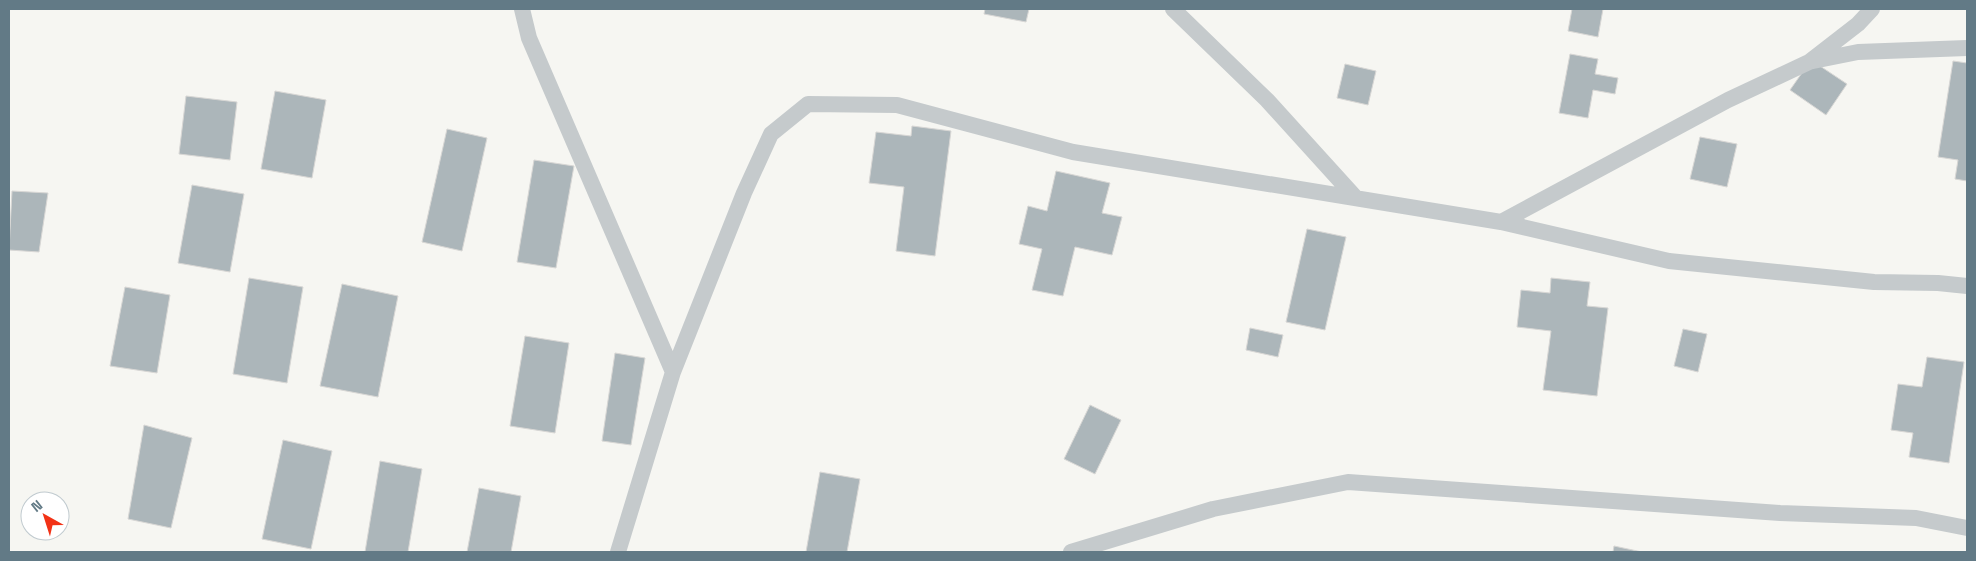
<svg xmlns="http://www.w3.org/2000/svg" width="1976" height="561" viewBox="0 0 1976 561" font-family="'Space Grotesk',sans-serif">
<rect width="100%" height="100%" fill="#f6f6f2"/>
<path fill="#acb6ba" stroke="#d8d7d5" d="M985,9H1029L1026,22L984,14Z
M1572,9H1603L1598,37L1568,31Z
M1570,54L1598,59L1595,74L1618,78L1615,94L1593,90L1588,118L1559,113Z
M1811,60L1847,84L1826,115L1790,90Z
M1953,61L1967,63V181L1955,179L1958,160L1938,157Z
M1345,64L1376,71L1368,105L1337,98Z
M275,91L326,100L312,178L261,169Z
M186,96L237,102L230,160L179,154Z
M912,126L951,131L935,256L896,251L904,187L869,183L876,132L911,136Z
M447,129L487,138L462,251L422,242Z
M1700,137L1737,144L1727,187L1690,179Z
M534,160L574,166L556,268L517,262Z
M1056,171L1110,183L1102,213L1122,217L1112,255L1075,247L1063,296L1032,290L1042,249L1019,244L1028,206L1047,211Z
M192,185L244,194L230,272L178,263Z
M12,191L48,193L39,252L9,250Z
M1307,229L1346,237L1325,330L1286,322Z
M249,278L303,287L287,383L233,374Z
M1551,278L1590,282L1587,306L1608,308L1597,396L1543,390L1551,331L1517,327L1521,290L1550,293Z
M342,284L398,296L378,397L320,386Z
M125,287L170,295L157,373L110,366Z
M1250,328L1283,335L1278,357L1246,350Z
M1683,329L1707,334L1698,372L1674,366Z
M525,336L569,343L555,433L510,426Z
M615,353L645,358L631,445L602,441Z
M1927,357L1964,362L1949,463L1909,457L1913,433L1891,430L1898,384L1922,387Z
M1090,405L1121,420L1095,474L1064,459Z
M144,425L192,438L171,528L128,519Z
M283,440L332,451L311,549L262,539Z
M380,461L422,469L408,552H365Z
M820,472L860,479L847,552H806Z
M479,488L521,496L511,552H467Z
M1614,546L1642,552H1613Z"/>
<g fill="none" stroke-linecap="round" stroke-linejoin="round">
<path stroke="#c5cacc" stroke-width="16" d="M522,9L529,38L673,372
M1173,9L1267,100L1355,197
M1813,61L1858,52L1967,48
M1501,222L1728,100L1809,62L1858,24L1872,9
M618,552L673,372L744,193L771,134L808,104L897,105L1073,152L1501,222L1669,261L1874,282L1938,283L1967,286
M1071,552L1213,509L1348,482L1780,513L1916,518L1967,528"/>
</g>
<rect width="1976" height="561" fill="none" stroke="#627a86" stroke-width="20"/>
<g transform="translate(45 516) rotate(321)"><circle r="24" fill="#ffffff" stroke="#c0cacf"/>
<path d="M0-4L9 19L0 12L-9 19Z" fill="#f23216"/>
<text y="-8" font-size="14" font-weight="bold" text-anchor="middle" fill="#627a86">N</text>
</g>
</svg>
